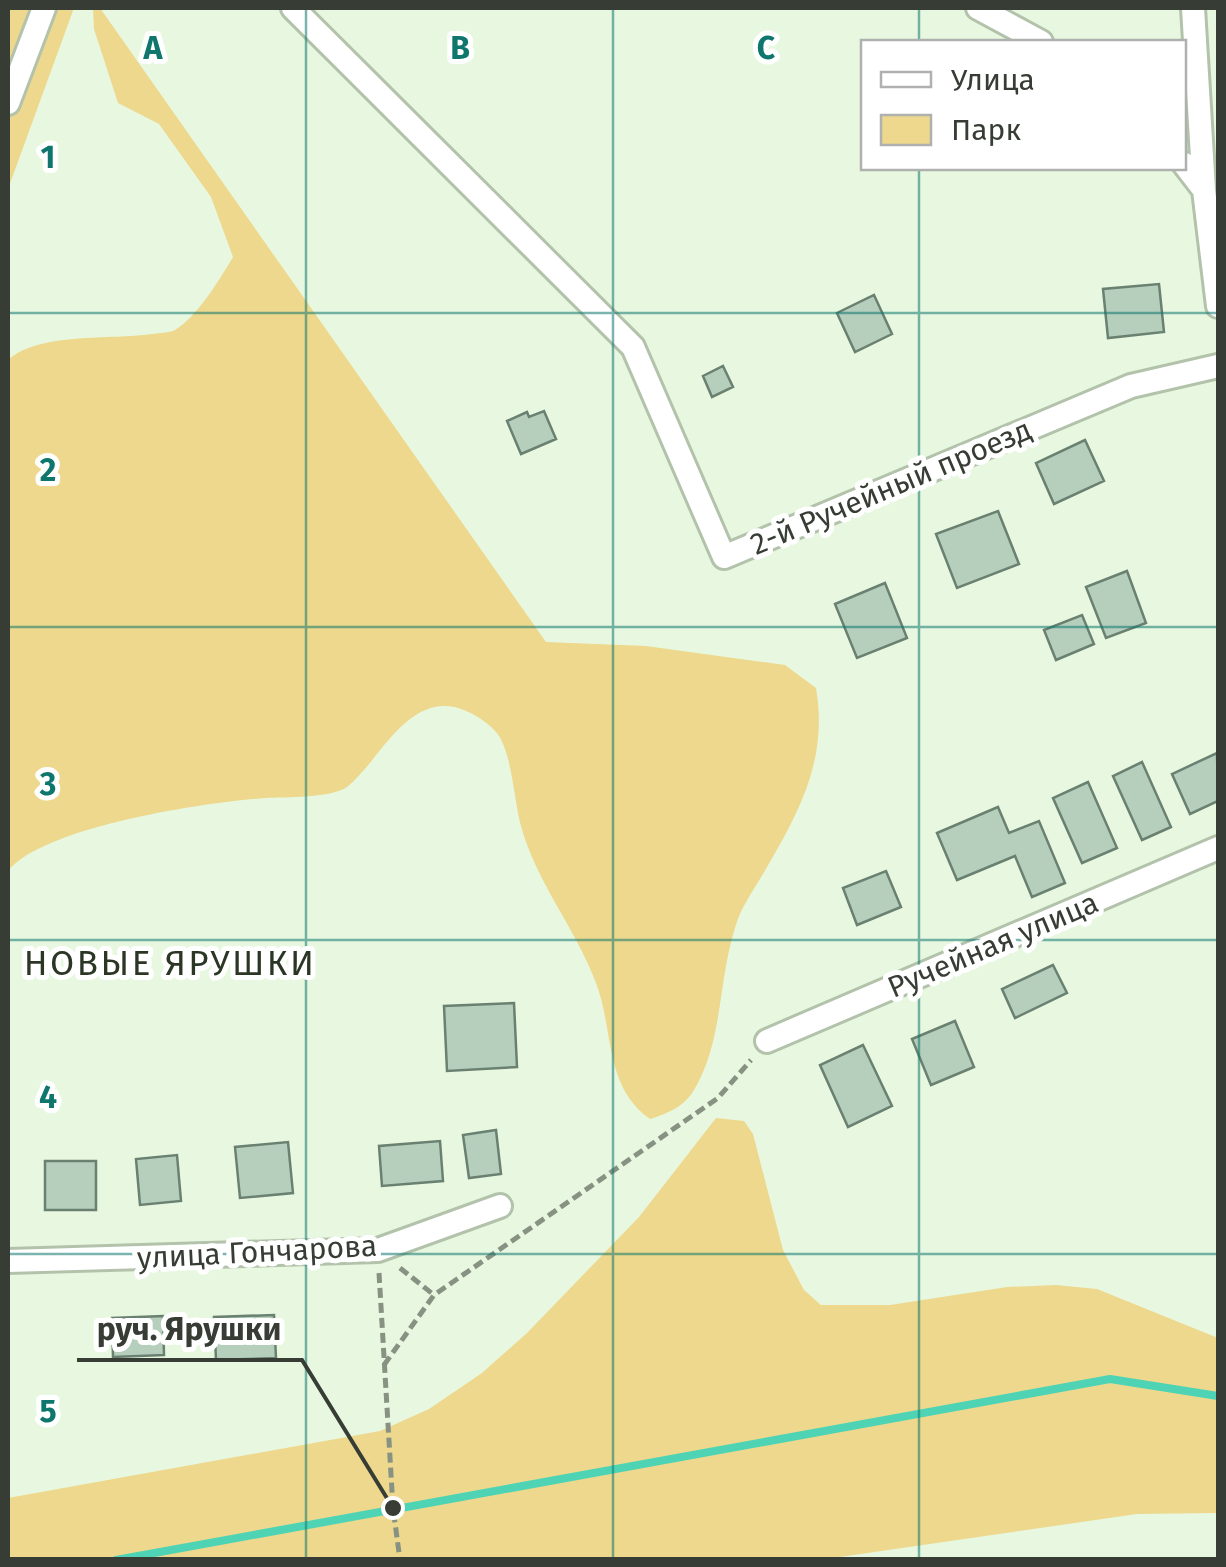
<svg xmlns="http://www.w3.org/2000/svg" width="1226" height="1567" viewBox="0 0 1226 1567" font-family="'Fira Sans',sans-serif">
<rect width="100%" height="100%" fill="#e8f8e0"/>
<path fill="#edd88d" d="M8,8H74L8,189Z
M93,8H100L546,642L646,646L785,665L816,688C828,757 801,809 767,867C756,887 741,906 735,928C718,981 723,1042 694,1090C685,1106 667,1114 650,1119C604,1087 614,1030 596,983C576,929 536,882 521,826C514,802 512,750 496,732C485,719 461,705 443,706C400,708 377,763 347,787C332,798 285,797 265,798C207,802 44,826 8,871V360C39,332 111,340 152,334C158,333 169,333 175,330C197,317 220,279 233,257L211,197L159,124L118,103L94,29Z
M716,1118L744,1121L753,1134L783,1250L804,1290L821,1305H890L1007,1287L1056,1285L1097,1289L1218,1338V1513L1137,1514L819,1560L8,1559V1498L380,1431L429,1409L482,1373L527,1333L639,1217Z"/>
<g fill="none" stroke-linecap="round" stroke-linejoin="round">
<path stroke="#4ed4b5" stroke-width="8" d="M116,1560L1110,1379L1218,1396"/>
</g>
<path fill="#b6cfbd" stroke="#6a8171" stroke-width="2.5" d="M1159,284L1164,332L1108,338L1103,289Z
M874,295L892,334L855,352L837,313Z
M723,366L733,387L712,397L703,376Z
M544,411L556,439L521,454L507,421L527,412L529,417Z
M1085,440L1104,481L1054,504L1036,463Z
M998,511L1019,564L957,588L936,534Z
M1127,571L1146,623L1106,638L1086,587Z
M885,583L907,638L857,658L835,604Z
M1082,615L1094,644L1056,660L1044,630Z
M1217,753L1218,801L1190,814L1172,774Z
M1142,762L1171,827L1142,840L1113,776Z
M1088,782L1117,848L1082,863L1053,798Z
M998,807L1009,833L1039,821L1065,883L1032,897L1015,856L957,880L937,833Z
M886,871L901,907L857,925L843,888Z
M1053,965L1067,993L1015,1018L1002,989Z
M514,1003L517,1067L447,1071L444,1006Z
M955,1021L974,1067L931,1085L912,1039Z
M863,1045L892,1106L848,1127L820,1065Z
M496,1130L501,1174L469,1178L463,1135Z
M440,1141L443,1181L382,1186L379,1146Z
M288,1142L293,1193L240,1198L235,1147Z
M177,1155L181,1201L140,1205L136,1159Z
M45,1161H96V1210H45Z
M274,1315L276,1358L216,1360L214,1317Z
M163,1316L164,1355L113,1357L112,1318Z"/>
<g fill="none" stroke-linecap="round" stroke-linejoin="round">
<defs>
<path id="minor" d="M293,8L633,347L724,557L1131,386L1218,366
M978,8L1041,42
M1193,8L1204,190
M8,103L44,8
M1184,164L1204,190L1218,306
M767,1041L1218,848
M8,1261L378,1250L500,1206"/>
</defs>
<use href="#minor" stroke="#b3c3ab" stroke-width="28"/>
<path stroke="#889283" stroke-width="5" stroke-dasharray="10 5" stroke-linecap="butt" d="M400,1268L434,1295
M379,1273L393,1508L400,1560
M384,1365L434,1295L718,1098L751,1060"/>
<use href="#minor" stroke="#fff" stroke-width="22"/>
</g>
<path fill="none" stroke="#0f766e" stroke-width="2.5" stroke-opacity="0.55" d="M306,8V1560M613,8V1560M919,8V42M919,168V1560M8,313H1218M8,627H1218M8,940H1218M8,1254H1218"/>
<g text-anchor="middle" stroke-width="10" stroke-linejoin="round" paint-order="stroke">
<g font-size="30" fill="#373d34" stroke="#fff">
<text transform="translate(891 487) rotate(-23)" y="10">2-й Ручейный проезд</text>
<text transform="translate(993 945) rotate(-23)" y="10">Ручейная улица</text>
<text transform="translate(257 1252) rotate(-3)" y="10">улица Гончарова</text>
</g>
<g font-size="35" letter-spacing="2.5" fill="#2b3724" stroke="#fff">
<text x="170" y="975">НОВЫЕ ЯРУШКИ</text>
</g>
</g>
<g font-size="32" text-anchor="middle" font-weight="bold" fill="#0f766e" stroke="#fff" stroke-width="10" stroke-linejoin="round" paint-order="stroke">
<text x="153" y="59">A</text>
<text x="460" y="59">B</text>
<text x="766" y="59">C</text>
<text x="48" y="168">1</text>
<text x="48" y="481">2</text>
<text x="48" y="795">3</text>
<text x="48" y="1108">4</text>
<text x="48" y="1422">5</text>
</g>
<path fill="none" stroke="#373d34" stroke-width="4" d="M393 1508L302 1360H77"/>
<circle fill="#373d34" stroke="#fff" stroke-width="4" cx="393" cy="1508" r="10"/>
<g font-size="32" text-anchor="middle" font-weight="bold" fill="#373d34" stroke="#fff" stroke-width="10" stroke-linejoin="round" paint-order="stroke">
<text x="189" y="1340">руч. Ярушки</text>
</g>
<rect width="1226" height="1567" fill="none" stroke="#373d34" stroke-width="20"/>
<rect x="861" y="40" width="325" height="130" fill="#ffffff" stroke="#afb1ae" stroke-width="2.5"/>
<rect x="881" y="72" width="50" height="15" fill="#ffffff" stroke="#afb1ae" stroke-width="2.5"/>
<text x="951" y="90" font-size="30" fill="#373d34">Улица</text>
<rect x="881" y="115" width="50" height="30" fill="#edd88d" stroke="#afb1ae" stroke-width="2.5"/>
<text x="951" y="140" font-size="30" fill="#373d34">Парк</text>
</svg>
